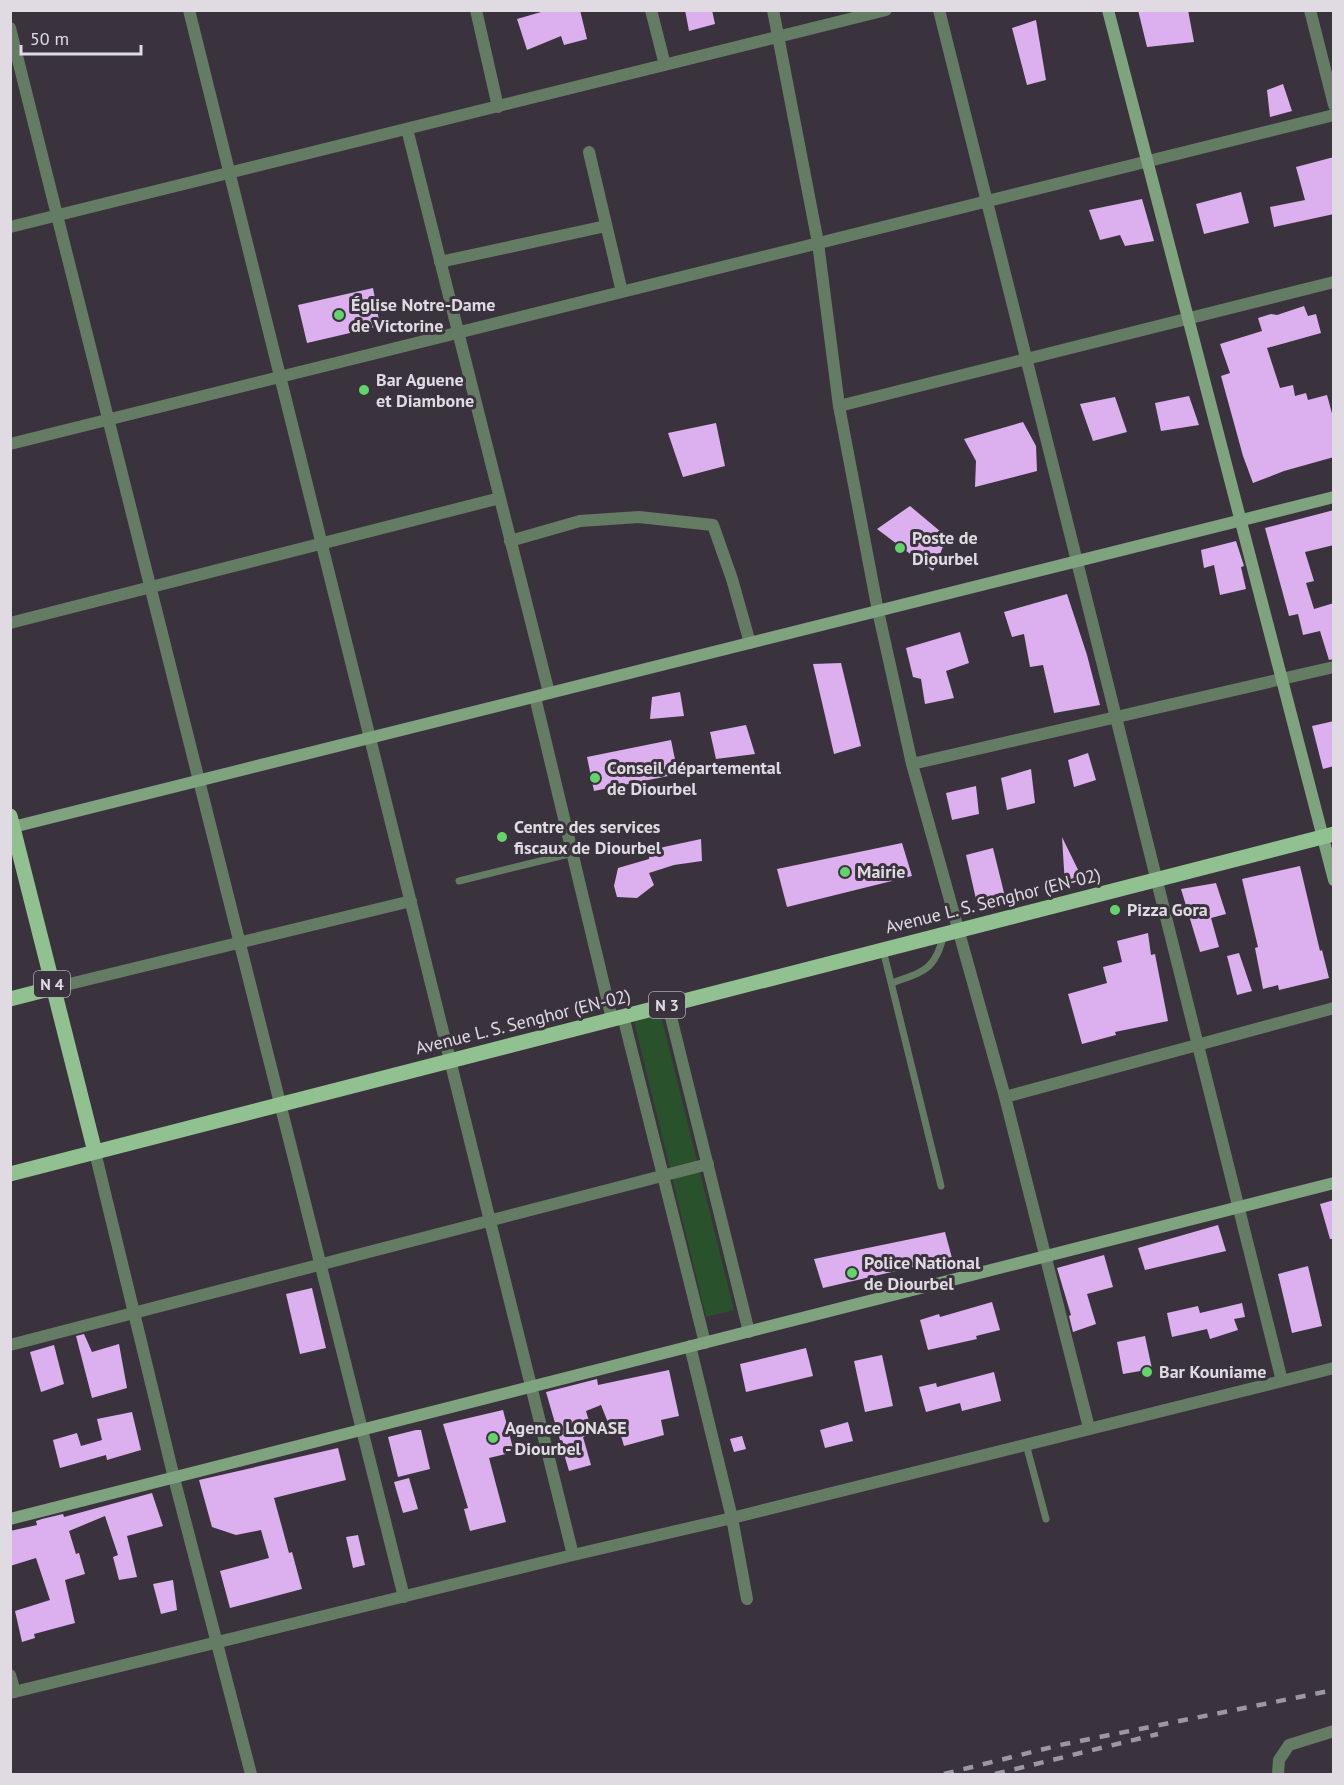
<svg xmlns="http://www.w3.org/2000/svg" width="1344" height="1785" viewBox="0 0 1344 1785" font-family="'PT Sans',sans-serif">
<rect width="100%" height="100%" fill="#3a333d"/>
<path fill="#29512b" d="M661,1015L734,1310L706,1317L634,1021Z"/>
<path fill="#dcafef" d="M548,10H580L587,39L564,45L561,36L527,50L517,19Z
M685,10H712L715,24L689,31Z
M1138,10H1188L1194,42L1147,47Z
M1036,20L1046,80L1027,85L1012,28Z
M1283,84L1292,111L1270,117L1267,90Z
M1334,157V214L1274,227L1270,207L1305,200L1296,167Z
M1241,192L1249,223L1204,234L1196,204Z
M1142,199L1154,241L1125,246L1120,235L1100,240L1089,210Z
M373,288L380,326L307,343L298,305Z
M1304,306L1308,316L1316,314L1321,333L1267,348L1280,388L1293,385L1295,396L1306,393L1308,400L1327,395L1334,421V457L1284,471L1253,483L1243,456L1221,376L1230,373L1220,344L1262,331L1258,318L1271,314L1277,315Z
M1189,396L1199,425L1161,431L1155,403Z
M1115,397L1127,432L1093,441L1080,404Z
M1023,422L1036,446L1037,471L975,487L976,461L964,439Z
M716,423L725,466L683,477L668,433Z
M910,506L947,537L933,571L877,529Z
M1334,510V545L1305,552L1314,581L1306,583L1314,609L1334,603V659L1329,660L1320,631L1303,635L1298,614L1289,616L1265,528Z
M1236,541L1244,566L1241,567L1246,589L1220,595L1214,565L1204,568L1201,550Z
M1067,594L1087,655L1100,705L1054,713L1043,665L1030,667L1024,634L1012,637L1004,612Z
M960,632L969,663L946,671L954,698L925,704L921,679L913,677L906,648Z
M841,663L861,746L834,754L813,664Z
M680,692L684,716L650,719L652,697Z
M1334,721V766L1323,769L1312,726Z
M746,725L755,754L716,759L710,732Z
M671,740L678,774L594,791L587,757Z
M1088,753L1096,780L1074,787L1068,760Z
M1031,769L1035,803L1007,810L1001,778Z
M976,786L979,814L952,820L946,793Z
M1062,837L1085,884L1065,885Z
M701,839L702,861L674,865L649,873L654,885L637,898L617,897L614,886L618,868L649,859L650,850Z
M902,843L912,876L787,907L777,869Z
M993,848L1006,901L978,908L966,855Z
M1300,866L1320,951L1322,950L1329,978L1279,990L1278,985L1263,989L1255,948L1258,947L1242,879Z
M1216,883L1226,914L1211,918L1219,947L1200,952L1181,889Z
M1148,933L1151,955L1155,954L1168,1021L1115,1032L1116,1035L1082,1044L1068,994L1107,983L1103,967L1122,962L1117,941Z
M1239,953L1252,991L1237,995L1227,956Z
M1334,1200V1239H1330L1320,1204Z
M1218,1225L1226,1251L1145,1270L1138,1248Z
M945,1232L952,1258L823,1288L814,1259Z
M1104,1255L1113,1287L1087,1294L1096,1324L1073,1332L1069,1316L1071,1315L1057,1268Z
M1308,1266L1322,1326L1292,1333L1278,1274Z
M312,1288L326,1348L300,1354L286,1294Z
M992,1302L1000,1330L976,1336L977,1339L928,1350L920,1320L939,1314L940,1317Z
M1242,1303L1245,1317L1234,1319L1238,1330L1210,1339L1207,1329L1172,1337L1167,1313L1198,1306L1200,1313Z
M84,1334L92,1352L119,1344L127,1388L92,1398L76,1336Z
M1145,1336L1152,1369L1123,1374L1117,1342Z
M54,1345L64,1384L41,1392L30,1352Z
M806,1348L813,1376L746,1392L740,1364Z
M882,1355L893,1406L865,1412L854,1361Z
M669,1370L679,1416L661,1420L664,1435L624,1446L619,1429L611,1430L601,1405L586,1411L593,1435L583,1437L591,1465L569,1471L546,1392L597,1379L598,1385Z
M994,1372L1001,1401L962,1411L960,1403L926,1412L919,1387L936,1383L937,1387Z
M503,1410L514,1452L489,1458L506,1522L470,1531L464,1509L468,1508L443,1424Z
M132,1412L141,1450L107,1460L106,1455L60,1468L53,1440L77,1433L81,1446L102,1440L97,1419Z
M848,1422L853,1441L825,1448L820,1430Z
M416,1430H421L430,1469L398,1477L388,1437Z
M742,1436L746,1449L734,1452L730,1439Z
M338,1448L346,1480L274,1498L289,1553L292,1552L302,1589L230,1608L220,1571L269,1558L261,1530L236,1535L212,1527L199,1480Z
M409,1478L418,1509L403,1513L394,1482Z
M152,1493L163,1526L127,1536L137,1577L119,1580L113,1557L118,1555L105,1516L69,1531L76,1554L79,1553L85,1574L65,1580L75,1623L34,1634L35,1638L22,1642L15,1611L50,1600L36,1558L10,1566V1531L37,1525L36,1521L42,1519L63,1514L64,1517Z
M358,1535L365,1565L353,1568L346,1537Z
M173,1580L177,1610L161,1614L153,1584Z"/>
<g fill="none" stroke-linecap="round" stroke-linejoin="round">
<path stroke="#657c64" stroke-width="7" d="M459,881L573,853
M883,950L941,1186
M892,983C924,971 935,971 944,934
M1026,1444L1046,1519"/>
<path stroke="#657c64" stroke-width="12" d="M189,10L573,1555
M476,10L498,107
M651,10L665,65
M773,10L818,243L839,406L878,611L912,764L1005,1097L1089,1428
M939,10L1282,1381
M1310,10L1334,105
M10,28L404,1597
M407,129L549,693
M589,152L622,292
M10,227L886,10
M440,262L606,226
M839,406L1334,282
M10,444L1334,115
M510,541L580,521L639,517L713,525L732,579L750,643
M10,623L500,498
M535,697L612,1019
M912,764L1334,667
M53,988L411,901
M668,1005L749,1332
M623,1016L705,1343
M1005,1097L1334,1008
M95,1152L174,1478L251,1774
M10,1345L708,1164
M690,1346L732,1518L747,1599
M10,1675L15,1692
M10,1693L573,1555L732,1518L1334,1368
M1278,1774L1279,1760L1289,1745L1334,1731"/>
<path stroke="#7ea37e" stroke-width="12" d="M1108,10L1334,880
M13,827L1334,497
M10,1519L1334,1183"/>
<path stroke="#91c191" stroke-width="15" d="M10,816L95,1152
M10,999L53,988
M10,1174L1334,834"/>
<path stroke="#9d97a0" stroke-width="4.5" stroke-dasharray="10 10" stroke-linecap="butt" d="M944,1774L1060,1745L1334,1690
M995,1774L1158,1734"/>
</g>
<g fill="#62d469" stroke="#3a333d" stroke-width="2">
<circle cx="339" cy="315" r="6"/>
<circle cx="364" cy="390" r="6"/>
<circle cx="900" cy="548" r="6"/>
<circle cx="595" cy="778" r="6"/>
<circle cx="502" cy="837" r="6"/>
<circle cx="845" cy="872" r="6"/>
<circle cx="1115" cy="910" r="6"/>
<circle cx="852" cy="1273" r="6"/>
<circle cx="1147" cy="1372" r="6"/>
<circle cx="493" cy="1438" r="6"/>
</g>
<g text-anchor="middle" stroke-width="6" stroke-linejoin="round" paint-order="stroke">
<g fill="#3a333d" stroke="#aea9b0" stroke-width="1.5">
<rect x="34" y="971" width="36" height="26" rx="4.5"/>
<rect x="649" y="992" width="36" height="26" rx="4.5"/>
</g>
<g font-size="16" font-weight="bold" fill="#e0dbe2">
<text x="52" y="990">N 4</text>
<text x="667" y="1011">N 3</text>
</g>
<g font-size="18" font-weight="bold" fill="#e0dbe2" stroke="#3a333d" text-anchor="start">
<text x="351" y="311">Église Notre-Dame<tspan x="351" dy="21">de Victorine</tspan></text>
<text x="376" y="386">Bar Aguene<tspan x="376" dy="21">et Diambone</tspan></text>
<text x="912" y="544">Poste de<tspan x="912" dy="21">Diourbel</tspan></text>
<text x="607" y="774">Conseil départemental<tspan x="607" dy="21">de Diourbel</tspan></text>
<text x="514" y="833">Centre des services<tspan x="514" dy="21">fiscaux de Diourbel</tspan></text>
<text x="857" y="878">Mairie</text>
<text x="1127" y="916">Pizza Gora</text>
<text x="864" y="1269">Police National<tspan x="864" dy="21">de Diourbel</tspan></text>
<text x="1159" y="1378">Bar Kouniame</text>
<text x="505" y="1434">Agence LONASE<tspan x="505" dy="21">- Diourbel</tspan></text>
</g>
<g font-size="18" fill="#e0dbe2" stroke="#3a333d">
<text transform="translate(993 901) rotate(-14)" y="6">Avenue L. S. Senghor (EN-02)</text>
<text transform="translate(523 1022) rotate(-14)" y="6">Avenue L. S. Senghor (EN-02)</text>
</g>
</g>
<rect width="1344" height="1785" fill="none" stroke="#e0dbe2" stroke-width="24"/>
<path d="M21 45v9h120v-9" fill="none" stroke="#e0dbe2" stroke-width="3"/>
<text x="30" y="45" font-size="18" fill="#e0dbe2" stroke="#3a333d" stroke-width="4.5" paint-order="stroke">50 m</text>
</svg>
